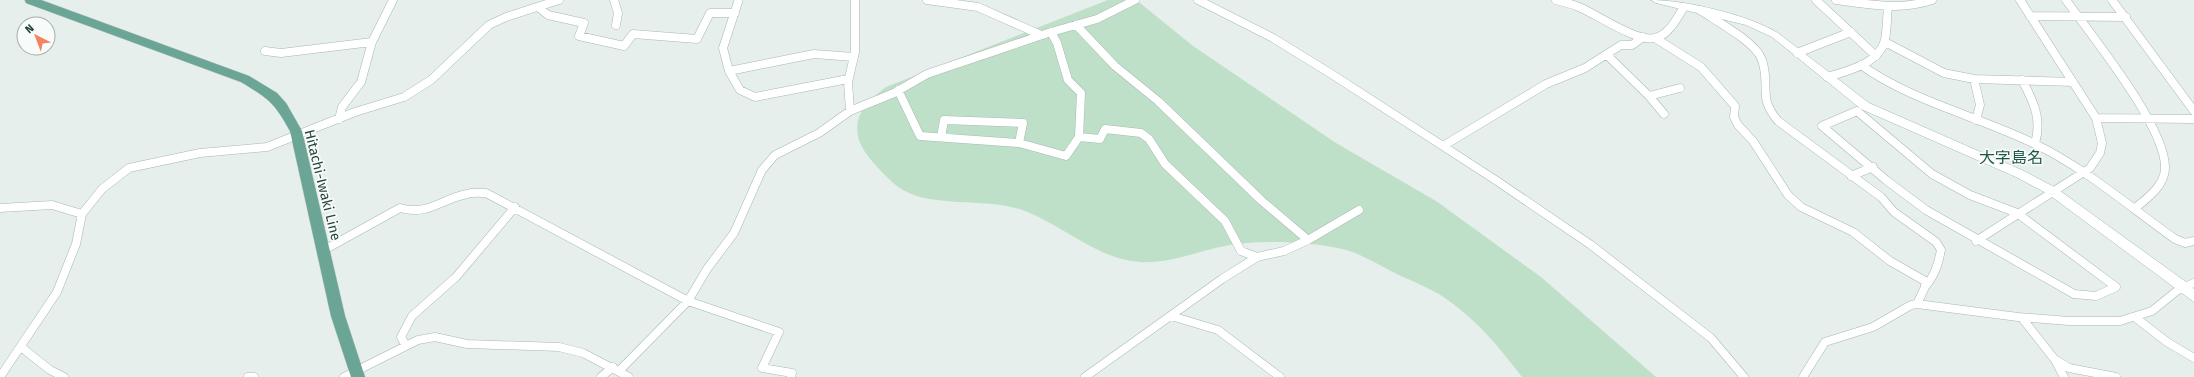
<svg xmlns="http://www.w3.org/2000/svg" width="2194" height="377" viewBox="0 0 2194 377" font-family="'Fira Sans','Noto Sans JP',sans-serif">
<rect width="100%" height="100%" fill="#e6efeb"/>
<path fill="#bfe0c8" d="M1108,0H1132L1140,3L1193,46L1336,143L1436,201L1541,277L1656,377H1522C1500,348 1476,319 1445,298C1429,287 1408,280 1391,271C1377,264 1361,254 1346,250C1314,242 1269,240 1236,244C1205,248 1173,264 1140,262C1097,259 1064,226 1025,211C989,197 936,208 905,191C895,186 888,178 880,170C872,161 863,152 859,140C852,116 867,101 886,87Z"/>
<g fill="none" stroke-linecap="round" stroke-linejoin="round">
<defs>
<path id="street" d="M614,0L618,13L616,25
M927,0L978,7L1041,35
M1198,0L1273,38L1333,75L1494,179L1591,245L1711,338L1744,377
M1556,0C1564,2 1572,4 1579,7C1598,15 1636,42 1655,38C1669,35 1677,18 1684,7
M1816,0L1876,56
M1836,0C1868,4 1901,11 1932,0
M2066,0C2091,35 2167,128 2165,169C2164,187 2146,199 2134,209
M2112,0L2194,111
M738,2L723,48L729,71L740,90L755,97L848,79
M538,7L548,15L584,23L579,36L624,46L633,34L697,39L710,13H735
M1700,10C1716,21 1756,42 1762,60C1771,88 1757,96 1778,121L1881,197L1894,212L1936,242L1941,250C1938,265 1935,275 1925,287
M2030,16L2126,17
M1076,25L1115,66L1158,101L1262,201L1308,240
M1655,38L1701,67L1735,106L1734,117L1738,125L1753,141L1788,195L1801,207L1853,232L1890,261L1925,281V287L1917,304
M1885,42L1944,73L1974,79L2073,82
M265,51L281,53L372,42
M1797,53L1851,32
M1607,55L1649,96L1664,114
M1861,65C1913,102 1978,116 2035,144C2085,168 2130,207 2175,239L2185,243L2194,241
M729,71L814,54L854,57
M1827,77C1847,71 1879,64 1885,40C1887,29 1887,17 1888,6
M1974,79L1980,105L1976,120
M2022,80C2034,102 2042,119 2035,144
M898,90L920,136L1019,143L1066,156L1079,137L1081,93L1068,80L1057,43L1051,32
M1649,96L1680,88
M850,111L848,82L855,52V0
M1857,111L1932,174L1970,195L2017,213L2116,287L2096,296L2074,294L1926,210L1886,180L1822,126Z
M2096,118L2194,119
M339,119L342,107L361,82L372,42L393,0
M941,137L944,120L1023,123L1019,143
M1079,137L1100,139L1105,129L1141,133L1149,139L1165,164L1225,221L1241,251L1257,257
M1443,146L1546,84L1585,68L1621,45H1632L1643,37
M1851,176L1873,167
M0,208L52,205L82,214
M1976,241L2090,168L2100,153L2102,143L2096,118L2020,0
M324,250L400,208C428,216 441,199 467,194C473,192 480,193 486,193L688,301L779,332L762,368L792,373L791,377
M1171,316L1218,330L1280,377
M2022,318L2055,360L2064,377
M2136,318L2167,342L2194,358
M406,346L401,337L412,316L456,277L515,207
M21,347L50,370L64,377
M2056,360L2069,368L2116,377
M619,371L688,301L707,269L734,233L762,170L775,155L819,133L850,111L894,93L927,74L1051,32L1097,19L1135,0
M0,377L57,292L76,244L82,214L102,189L129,168L200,153L267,147L355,112L404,97L431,80L489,25L506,17L559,0
M248,377H254
M344,377L418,340L435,337L467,344L559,347L583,353L629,377
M601,377L613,367
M1085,377L1222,279L1257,257L1284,251L1308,240L1359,210
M1803,377L1825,342L1873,327L1911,305L1917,304L2018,317L2069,321H2120L2152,311L2178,290L2194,283"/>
<path id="secondary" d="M1651,0C1685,0 1749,15 1778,33L1869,103L2024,171L2056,188L2186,282L2194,289V302L2048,194L2016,177L1861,109L1772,37L1746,25L1656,3Z"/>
<path id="primary" d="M25,0H41L249,76L277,93L286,103L302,131L345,316L365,377H351L331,316L290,131C274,102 269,99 241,82L26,3Z"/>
</defs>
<use href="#street" stroke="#a8b8b2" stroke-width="9"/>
<use href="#secondary" stroke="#a4bbb3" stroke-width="1"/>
<use href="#primary" stroke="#c2cac8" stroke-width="1"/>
<use href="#street" stroke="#fff" stroke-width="8"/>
<use href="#secondary" fill="#fff" fill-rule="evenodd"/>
<use href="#primary" fill="#6aa596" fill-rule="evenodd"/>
</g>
<g text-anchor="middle" stroke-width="3.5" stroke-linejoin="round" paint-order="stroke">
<g font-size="14" fill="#24423a" stroke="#f7fbf9">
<text transform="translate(323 185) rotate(76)" y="5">Hitachi-Iwaki Line</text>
</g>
<g font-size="16" fill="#1f5548" stroke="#f7fbf9">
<text x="2011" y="163">大字島名</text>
</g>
</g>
<g transform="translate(36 36) rotate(318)"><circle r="19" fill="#f7fbf9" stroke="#a3b1ad"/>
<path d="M0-3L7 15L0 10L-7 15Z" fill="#f4845f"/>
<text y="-6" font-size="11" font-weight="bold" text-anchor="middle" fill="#24423a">N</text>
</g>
</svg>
